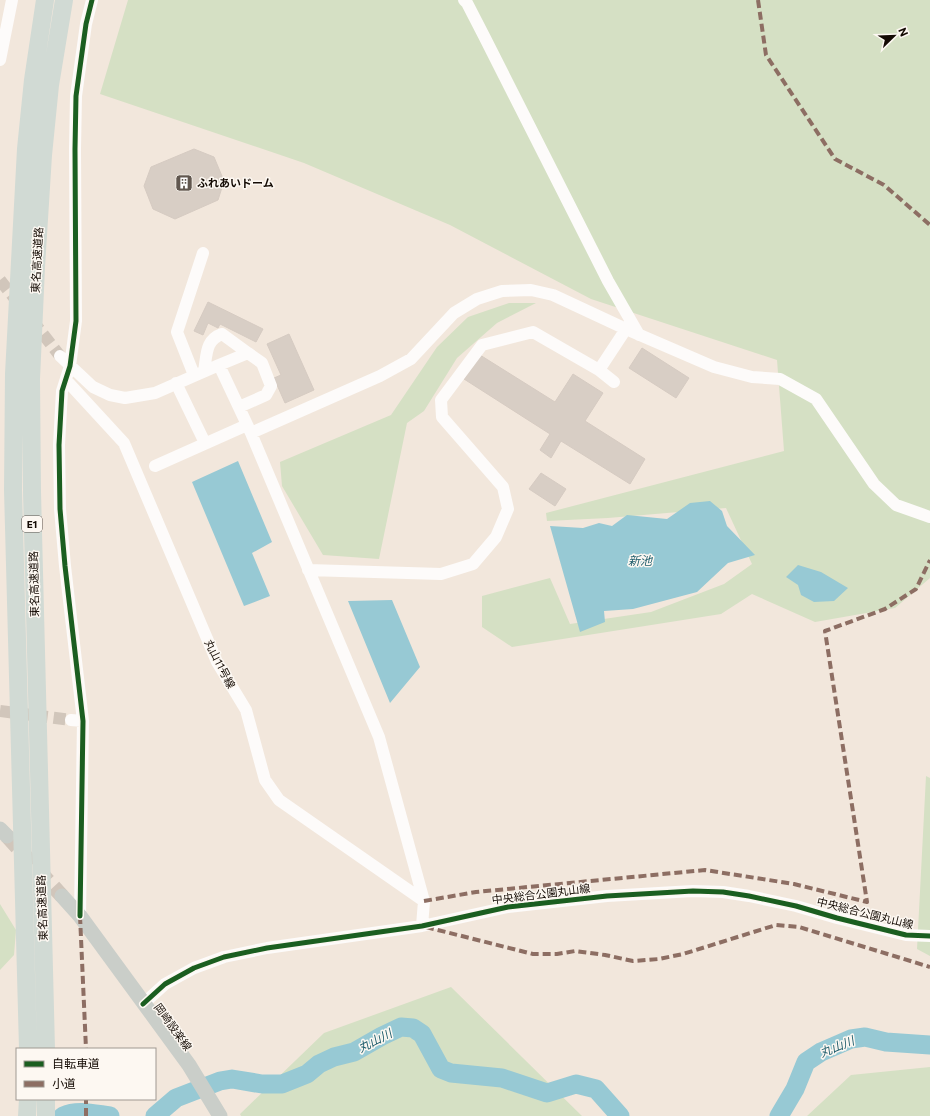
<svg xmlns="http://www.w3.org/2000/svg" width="930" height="1116" viewBox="0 0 930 1116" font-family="Commissioner,'Noto Sans JP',sans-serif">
<rect width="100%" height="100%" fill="#f2e7dc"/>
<path fill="#d5e0c4" d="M128,0H930V578L895,608L815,622L752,594L721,614L512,647L482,627V596L550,578L570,624L651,612L724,584L752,564L726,508L608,518L547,521L546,513L784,451L777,360L591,299L450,225L304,163L100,94Z
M509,303H536L497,323L457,358L424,411L407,423L379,559L323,555L282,486L280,462L391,415L437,347L468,317Z
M926,776L930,778V956L917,949Z
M0,904L16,930L14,955L0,970Z
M451,987L582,1116H241L240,1114L324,1033Z
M930,1067V1116H807L851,1075Z"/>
<path fill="#97c9d4" d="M238,461L272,542L252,553L270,596L244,606L192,482Z
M710,501L722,511L727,526L755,555L728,563L697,592L633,609L604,611L605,622L580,632L550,526L583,528L599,523L612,526L627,515L667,519L690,503Z
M798,565L821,572L848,588L834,601L814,602L801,595L798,585L786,577Z
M392,600L420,667L390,703L348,601Z"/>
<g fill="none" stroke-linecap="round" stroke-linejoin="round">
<path stroke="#97c9d4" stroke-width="19" d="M63,1116C78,1109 95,1114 110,1116
M155,1116L176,1098L220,1081L232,1079L262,1084H282L307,1074L319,1064L334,1057L354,1052L382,1036L401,1027L413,1028L422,1034L441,1069L451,1073L502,1078L547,1093L576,1084L596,1089L620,1116
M779,1116L795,1089L806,1062L821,1052L851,1039L865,1037L886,1042L930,1045"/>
</g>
<path fill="#d8cec5" stroke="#d6cbc2" d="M194,149L214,157L224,181L218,200L175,219L153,209L144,186L151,167Z
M208,302L263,329L256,342L220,324L218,328L208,323L203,335L194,331Z
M289,334L314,390L285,403L274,378L281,375L267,344Z
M642,348L689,378L676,398L629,368Z
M480,355L555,402L573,374L603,393L585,421L645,459L630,484L561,441L551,458L540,450L550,434L464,379Z
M541,473L566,489L555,506L529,489Z"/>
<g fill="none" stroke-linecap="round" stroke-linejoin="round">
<path stroke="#d1c6bb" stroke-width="12" stroke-dasharray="12 6" stroke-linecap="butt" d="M0,280L19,304
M32,320L60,356
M0,711L71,720"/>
<path stroke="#d1c6bb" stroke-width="15" stroke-dasharray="15 8" stroke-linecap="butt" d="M7,836L62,896"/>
<path stroke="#fdfbfa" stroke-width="12" d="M464,0L467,3L484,36L608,281L639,335
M0,60L12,0
M60,356L93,387L110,395L125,398L155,393L219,365L251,433L379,737L424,901L422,926
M219,365L248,353L262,363L271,386L266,395L239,407
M599,370L626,329
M204,371C207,355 205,340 222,334L248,353
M194,375L177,332L203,253
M66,380L124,443L217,662L246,710L265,780L279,800L424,901
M176,383L205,443
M251,433L380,376L411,359L454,313L477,299L502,291L531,290L553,295L626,329L714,367L752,377L780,379L816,399L874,484L896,505L930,517
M155,466L247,425
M308,570L441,574L473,564L496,537L508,509L503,487L442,417L441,400L482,345L533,332L599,370L614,382
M71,720L83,721
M80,916L83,721L65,566L60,509L59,445L62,391L70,366L76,321L75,149L76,96L86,24L92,0
M143,1004L165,984L194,968L224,957L267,948L422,926L508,907L607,896L693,891L723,892L749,896L796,906L837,918L906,935L930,936"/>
<path stroke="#cacec9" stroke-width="15" d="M0,829L7,836
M62,896L80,916L189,1065L220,1116"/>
<path stroke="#d1dad4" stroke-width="18" d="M28,1049L13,490L14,374L26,149L33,80L45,0
M46,1049L32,492L31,379L36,267L43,155L50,85L64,0
M27,1116L28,1099
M46,1116V1099"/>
<path stroke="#8d6e63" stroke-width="4" stroke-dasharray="8 4" stroke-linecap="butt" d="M758,0L766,55L835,159L884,185L930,225
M424,901L476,892L705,870L794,884L867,902L825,631L885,609L916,589L930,560
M80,916L86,1049
M426,927L533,954H557L575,951L605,955L633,961L659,959L683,954L776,925L799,927L930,967
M86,1116V1099"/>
<defs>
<path id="cycleway" d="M80,916L83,721L65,566L60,509L59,445L62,391L70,366L76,321L75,149L76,96L86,24L92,0
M143,1004L165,984L194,968L224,957L267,948L422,926L508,907L607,896L693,891L723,892L749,896L796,906L837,918L906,935L930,936"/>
</defs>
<use href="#cycleway" stroke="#fdf8f2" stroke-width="8"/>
<use href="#cycleway" stroke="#1b5e20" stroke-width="5"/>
</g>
<defs>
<symbol id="building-square" viewBox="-11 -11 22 22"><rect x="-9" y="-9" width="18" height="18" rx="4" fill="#61574f" stroke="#fdf8f2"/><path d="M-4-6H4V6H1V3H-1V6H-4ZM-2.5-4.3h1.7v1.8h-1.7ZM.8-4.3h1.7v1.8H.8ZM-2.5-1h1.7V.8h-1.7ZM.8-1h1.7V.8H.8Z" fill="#fff"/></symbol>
</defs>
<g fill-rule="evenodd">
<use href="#building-square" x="174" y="173" width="20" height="20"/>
</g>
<g text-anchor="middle" stroke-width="3" stroke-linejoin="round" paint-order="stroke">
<rect fill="#fdf8f2" stroke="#59514b" stroke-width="1" x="22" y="516" width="20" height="16" rx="3"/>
<g font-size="10" font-weight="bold" fill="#130a03">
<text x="32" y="528">E1</text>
</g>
<g font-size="11" font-weight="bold" fill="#130a03" stroke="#fdf8f2" text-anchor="start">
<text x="197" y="187">ふれあいドーム</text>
</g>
<g font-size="11" fill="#130a03" stroke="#fdf8f2">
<text transform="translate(37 260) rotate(-87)" y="4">東名高速道路</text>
<text transform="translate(34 584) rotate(-91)" y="4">東名高速道路</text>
<text transform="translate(220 664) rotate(63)" y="4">丸山11号線</text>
<text transform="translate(541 894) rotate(-7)" y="4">中央総合公園丸山線</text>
<text transform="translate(42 908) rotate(-92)" y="4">東名高速道路</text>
<text transform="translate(865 913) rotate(14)" y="4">中央総合公園丸山線</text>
<text transform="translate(173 1027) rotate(54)" y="4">岡崎設楽線</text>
</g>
<g font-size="12" font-style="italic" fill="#1f5d6c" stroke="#fdf8f2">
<text x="640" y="565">新池</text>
<text transform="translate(375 1041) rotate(-27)" y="4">丸山川</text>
<text transform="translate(837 1047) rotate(-22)" y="4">丸山川</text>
</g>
</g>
<rect x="16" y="1048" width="140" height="52" fill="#fdf8f2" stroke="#9f9992"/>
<rect x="24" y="1061" width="20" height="6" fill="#1b5e20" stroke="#9f9992"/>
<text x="52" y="1068" font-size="12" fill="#130a03">自転車道</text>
<rect x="24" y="1081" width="20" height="6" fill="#8d6e63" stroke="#9f9992"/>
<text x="52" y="1088" font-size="12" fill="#130a03">小道</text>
<g transform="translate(894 36) rotate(67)" stroke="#fdf8f2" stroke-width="3" paint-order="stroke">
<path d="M0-3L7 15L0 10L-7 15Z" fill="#130a03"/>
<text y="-6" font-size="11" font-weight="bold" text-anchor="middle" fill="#130a03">N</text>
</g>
</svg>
